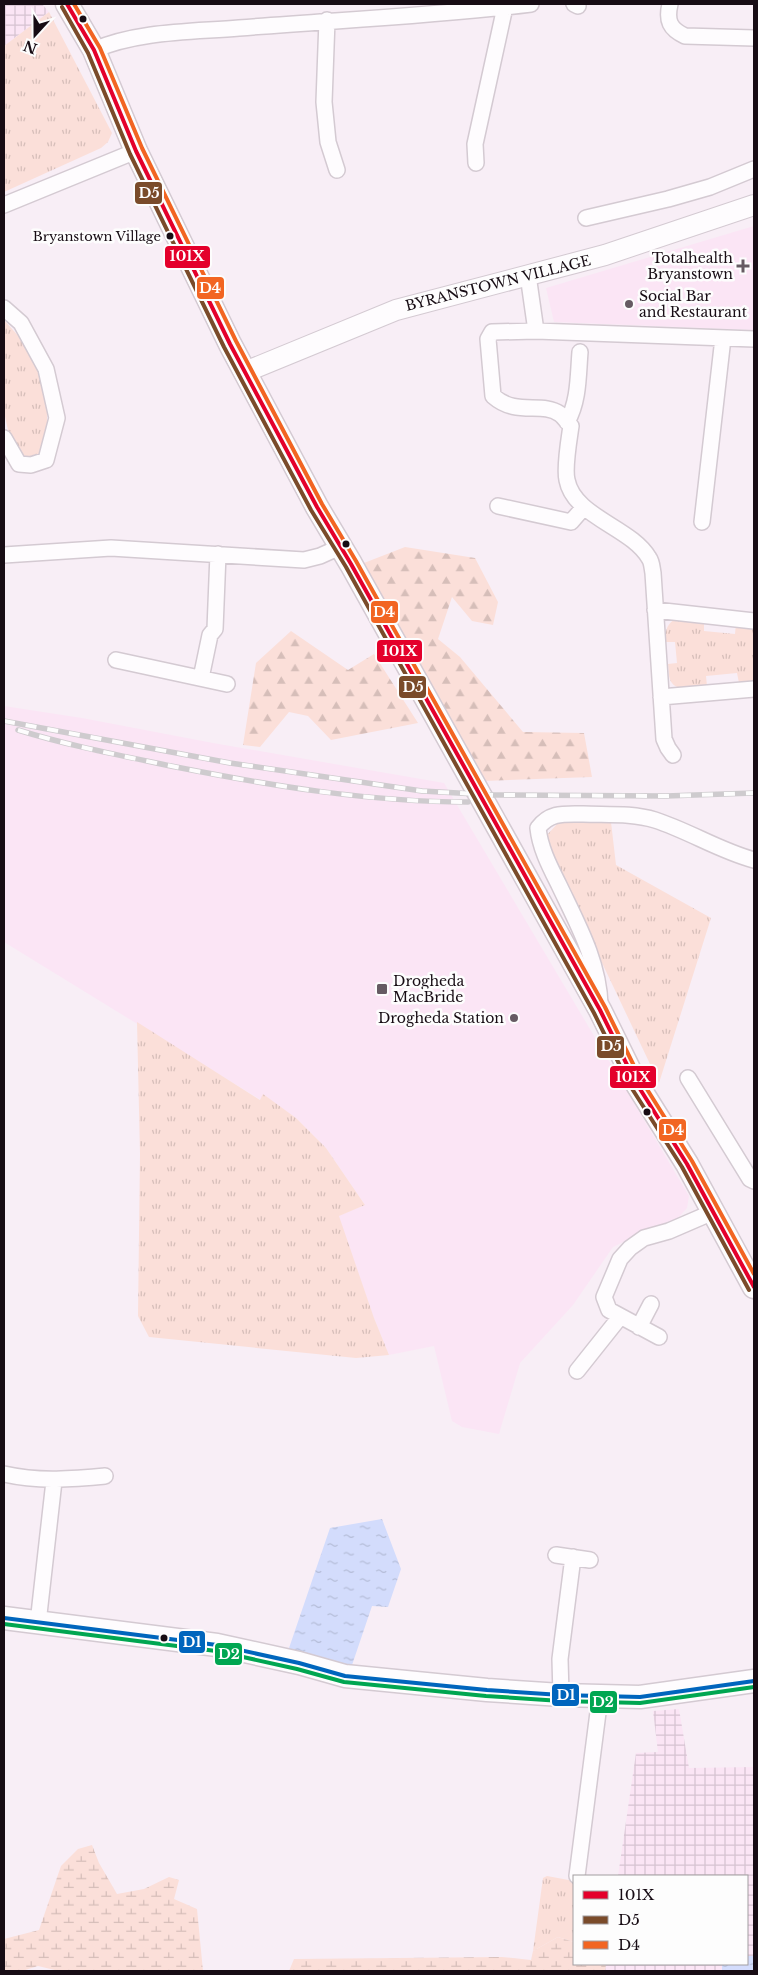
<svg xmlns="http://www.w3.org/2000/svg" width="758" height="1975" viewBox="0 0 758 1975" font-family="'Libre Baskerville',serif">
<defs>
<pattern id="industrial-grid" width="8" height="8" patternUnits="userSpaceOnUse" patternTransform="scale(1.25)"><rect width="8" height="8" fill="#fbe5f5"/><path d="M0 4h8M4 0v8" fill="none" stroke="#d6c3d1"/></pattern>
<pattern id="grass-tufts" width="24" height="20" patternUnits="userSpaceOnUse" patternTransform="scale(1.25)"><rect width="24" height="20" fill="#fbdfd9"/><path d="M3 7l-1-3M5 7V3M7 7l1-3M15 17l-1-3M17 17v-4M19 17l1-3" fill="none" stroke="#d6beb9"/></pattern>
<pattern id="forest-firs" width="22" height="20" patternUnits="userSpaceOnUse" patternTransform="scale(1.25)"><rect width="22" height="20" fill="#fbdfd9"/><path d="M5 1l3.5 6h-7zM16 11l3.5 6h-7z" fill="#d6beb9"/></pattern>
<pattern id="wetland-marsh" width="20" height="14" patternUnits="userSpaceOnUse" patternTransform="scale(1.25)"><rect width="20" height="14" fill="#fbdfd9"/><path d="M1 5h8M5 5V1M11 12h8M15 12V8" fill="none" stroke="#d6beb9"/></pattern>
<pattern id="water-ripples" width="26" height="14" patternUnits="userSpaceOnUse" patternTransform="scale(1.25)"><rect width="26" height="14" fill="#d3dcfc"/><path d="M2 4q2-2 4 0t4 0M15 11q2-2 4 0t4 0" fill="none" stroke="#b4bcd7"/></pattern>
</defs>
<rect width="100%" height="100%" fill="#f8eef6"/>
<path fill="#fbe5f5" d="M754,226V330L554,322L546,288Z
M4,706L82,718L213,743L444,783L689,1196L687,1208L677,1219L644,1232L613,1247L573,1305L520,1363L499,1434L462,1427L452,1421L434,1346L389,1355L374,1318L338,1216L365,1205L326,1148L296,1118L263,1095L261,1100L4,942Z"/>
<path fill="url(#industrial-grid)" d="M4,4H42L49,12L4,46Z
M679,1709L689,1768L754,1767V1956H747V1876H618L636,1753L658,1752L653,1711Z
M606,1964H722V1971H605Z"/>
<path fill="url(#grass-tufts)" d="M49,12L112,133L108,142L101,148L4,192V46Z
M4,320L22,340L38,368L47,410V438L41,453L30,457L18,454L8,430L4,412Z
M675,619L704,620V631L735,634L736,623L754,625V682L739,683L737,673L706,676L707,686C698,687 678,692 672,683C668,679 669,669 668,664L677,663L675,642H666C665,632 666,625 675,619Z
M611,822L616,865L711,918L659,1083L549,851L547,835L558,823Z
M137,1022L260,1100L263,1094L296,1118L326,1148L365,1205L339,1216L374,1318L389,1355L356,1358L149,1337L138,1316L140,1154Z
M547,1876L574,1881V1942L558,1937L533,1951L543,1878Z"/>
<path fill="url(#forest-firs)" d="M405,547L475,558L498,602L493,625L472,621L452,597L438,639L460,657L523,732L584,733L592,777L484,781L364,563Z
M291,631L348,670L374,654L418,723L331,740L308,716L289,712L260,747L243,745L256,663Z"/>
<path fill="url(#wetland-marsh)" d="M92,1845L99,1863L117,1894L144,1889L169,1877L179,1880L174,1899L197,1909L203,1971H59L38,1966L22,1971H4V1939L39,1930L61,1866L78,1849Z
M558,1937L574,1942V1964H606L605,1971H289L294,1959L502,1957L531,1960L533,1951Z"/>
<path fill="url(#water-ripples)" d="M382,1519L401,1569L388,1607L372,1606L351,1668L288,1651L330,1528Z
M747,1956H754V1971H722V1964H747Z"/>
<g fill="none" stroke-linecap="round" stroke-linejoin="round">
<defs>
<path id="minor" d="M574,4L578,6
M670,4C666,21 670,29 685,36L754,38
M327,20L324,102L328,142L337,170
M94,50C138,31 191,32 239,28C337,20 434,16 531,4
M476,163L475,144L505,7
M4,205L136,151
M586,218L668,199L710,187L754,169
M528,275L536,331
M4,308L21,323L46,369L57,418L46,460L31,465L19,464L4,438
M567,422C579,401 578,376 580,352
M498,506L571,522L584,507
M702,522L723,338
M4,555L111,548L304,560L320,556L340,547
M655,610L754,621
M116,660L227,684
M201,678L210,635L215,629L218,554
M661,697L754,689
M673,755L668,748L664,739L653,573C652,568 652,562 649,558C631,527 574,517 567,480C564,468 569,440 571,426C568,423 564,417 560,414C541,401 517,417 493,396L488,339L492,332L536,331L754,339
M600,1005C599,962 577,923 559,885C550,867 540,848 538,828C550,812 564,814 583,814C607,815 632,813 655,820C689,831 720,851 754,860
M688,1078L750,1179L754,1181
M639,1327L651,1304
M659,1337L609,1310L604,1297L620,1259L630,1248L644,1238L669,1231L713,1212
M577,1371L620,1317
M4,1474C40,1482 69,1479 105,1476
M556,1555L590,1560
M38,1623L54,1481
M561,1695L560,1659L573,1557
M577,1876L600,1697"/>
<path id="tertiary" d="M245,372L396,310L605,255L754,205"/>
<path id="secondary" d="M67,4L94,50L136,151L230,344L317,507L351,564L600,1010L635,1081L687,1164L754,1287
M4,1618L217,1645L299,1663L345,1676L487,1690L561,1695L640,1697L754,1681"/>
</defs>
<use href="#minor" stroke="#d4cad2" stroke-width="18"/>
<use href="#tertiary" stroke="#d4cad2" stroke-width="22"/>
<use href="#secondary" stroke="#d4cad2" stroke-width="25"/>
<use href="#minor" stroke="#fefcfe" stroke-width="15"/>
<use href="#tertiary" stroke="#fefcfe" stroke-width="20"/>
<use href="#secondary" stroke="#fefcfe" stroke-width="22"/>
<defs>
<path id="rail" d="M4,721L230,763L422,791L494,795L666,796L754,793
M18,730C70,746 123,756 176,767C273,786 369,802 468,802"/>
</defs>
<use href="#rail" stroke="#cecbce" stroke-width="5.5"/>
<use href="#rail" stroke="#fdfdfd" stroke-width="4" stroke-dasharray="11" stroke-linecap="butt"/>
<defs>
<path id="bus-1" d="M67,4L94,50L136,151L230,344L317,507L351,564L600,1010L635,1081L687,1164L754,1287"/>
<path id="bus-2" d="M62,7L88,53L130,154L224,347L311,510L346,567L594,1013L629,1084L682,1167L749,1290"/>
<path id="bus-3" d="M74,4L100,48L142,148L236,341L322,504L356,561L605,1007L640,1078L692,1161L754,1274"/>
<path id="bus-4" d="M4,1618L217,1645L299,1663L345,1676L487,1690L561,1695L640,1697L754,1681"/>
<path id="bus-5" d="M4,1624L216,1651L297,1669L344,1682L486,1696L561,1701L640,1703L754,1687"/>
</defs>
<use href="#bus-1" stroke="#fdfdfd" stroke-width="8"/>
<use href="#bus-2" stroke="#fdfdfd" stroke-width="8"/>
<use href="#bus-3" stroke="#fdfdfd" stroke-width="8"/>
<use href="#bus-4" stroke="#fdfdfd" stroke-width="8"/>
<use href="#bus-5" stroke="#fdfdfd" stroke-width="8"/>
<use href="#bus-1" stroke="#e4002b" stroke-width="4"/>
<use href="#bus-2" stroke="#7a4b2a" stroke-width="4"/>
<use href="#bus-3" stroke="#f26522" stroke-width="4"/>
<use href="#bus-4" stroke="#0065bd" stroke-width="4"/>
<use href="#bus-5" stroke="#00a651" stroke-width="4"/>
</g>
<g fill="#170c14" stroke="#fdfdfd" stroke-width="2">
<circle cx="83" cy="19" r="4.5"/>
<circle cx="170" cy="236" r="4.5"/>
<circle cx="346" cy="544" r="4.5"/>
<circle cx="647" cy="1112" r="4.5"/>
<circle cx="164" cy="1638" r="4.5"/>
</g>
<g fill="#665b63" stroke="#fdfdfd" stroke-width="2">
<path d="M740.5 258.5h5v5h5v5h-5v5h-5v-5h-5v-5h5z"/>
<circle cx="629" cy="304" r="5"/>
<rect x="376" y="983" width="12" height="12" rx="2.5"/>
<circle cx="514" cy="1018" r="5"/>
</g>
<g text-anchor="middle" stroke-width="5" stroke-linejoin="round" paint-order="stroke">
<g font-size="13" fill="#170c14" stroke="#fdfdfd" text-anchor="end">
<text x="161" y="241">Bryanstown Village</text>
</g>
<g font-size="14" fill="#170c14" stroke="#fdfdfd" text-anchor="end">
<text x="733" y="263">Totalhealth<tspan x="733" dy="16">Bryanstown</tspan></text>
<text x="639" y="301" text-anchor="start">Social Bar<tspan x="639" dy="16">and Restaurant</tspan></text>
<text x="393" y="986" text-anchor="start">Drogheda<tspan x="393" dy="16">MacBride</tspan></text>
<text x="504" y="1023">Drogheda Station</text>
</g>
<g font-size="14" fill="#170c14" stroke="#fdfdfd">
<text transform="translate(498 283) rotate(-14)" y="5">BYRANSTOWN VILLAGE</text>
</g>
</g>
<g stroke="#fdfdfd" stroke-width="2">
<rect x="134" y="181" width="29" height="24" rx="5" fill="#7a4b2a"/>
<rect x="164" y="245" width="47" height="24" rx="5" fill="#e4002b"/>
<rect x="196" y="276" width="29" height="24" rx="5" fill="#f26522"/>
<rect x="370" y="600" width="29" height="24" rx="5" fill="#f26522"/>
<rect x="376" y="639" width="47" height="24" rx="5" fill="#e4002b"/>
<rect x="398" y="675" width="29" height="24" rx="5" fill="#7a4b2a"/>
<rect x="596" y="1035" width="29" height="24" rx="5" fill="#7a4b2a"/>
<rect x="609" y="1065" width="48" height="24" rx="5" fill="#e4002b"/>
<rect x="658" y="1118" width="29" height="24" rx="5" fill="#f26522"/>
<rect x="178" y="1630" width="28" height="24" rx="5" fill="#0065bd"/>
<rect x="214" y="1642" width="29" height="24" rx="5" fill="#00a651"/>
<rect x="551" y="1683" width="29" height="24" rx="5" fill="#0065bd"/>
<rect x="589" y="1690" width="29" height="24" rx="5" fill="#00a651"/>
</g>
<g font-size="14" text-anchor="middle" font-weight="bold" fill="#fff">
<text x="149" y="198">D5</text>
<text x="187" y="261">101X</text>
<text x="210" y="293">D4</text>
<text x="384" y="617">D4</text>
<text x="400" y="656">101X</text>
<text x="413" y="692">D5</text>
<text x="611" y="1051">D5</text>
<text x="633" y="1082">101X</text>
<text x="673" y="1135">D4</text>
<text x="192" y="1647">D1</text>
<text x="229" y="1659">D2</text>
<text x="566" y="1700">D1</text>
<text x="603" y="1707">D2</text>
</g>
<rect width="758" height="1975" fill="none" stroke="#170c14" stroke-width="10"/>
<rect x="573" y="1875" width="175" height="90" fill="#fdfdfd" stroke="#a19da0"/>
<rect x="583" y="1891" width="25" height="8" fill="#e4002b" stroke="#a19da0"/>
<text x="618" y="1900" font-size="15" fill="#170c14">101X</text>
<rect x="583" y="1916" width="25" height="8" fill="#7a4b2a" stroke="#a19da0"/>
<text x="618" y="1925" font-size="15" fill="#170c14">D5</text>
<rect x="583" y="1941" width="25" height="8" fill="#f26522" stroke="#a19da0"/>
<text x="618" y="1950" font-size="15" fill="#170c14">D4</text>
<g transform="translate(35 35) rotate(201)" stroke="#fdfdfd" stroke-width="4" paint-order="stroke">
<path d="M0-4L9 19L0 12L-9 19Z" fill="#170c14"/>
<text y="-8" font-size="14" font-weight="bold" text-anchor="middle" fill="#170c14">N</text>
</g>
</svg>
